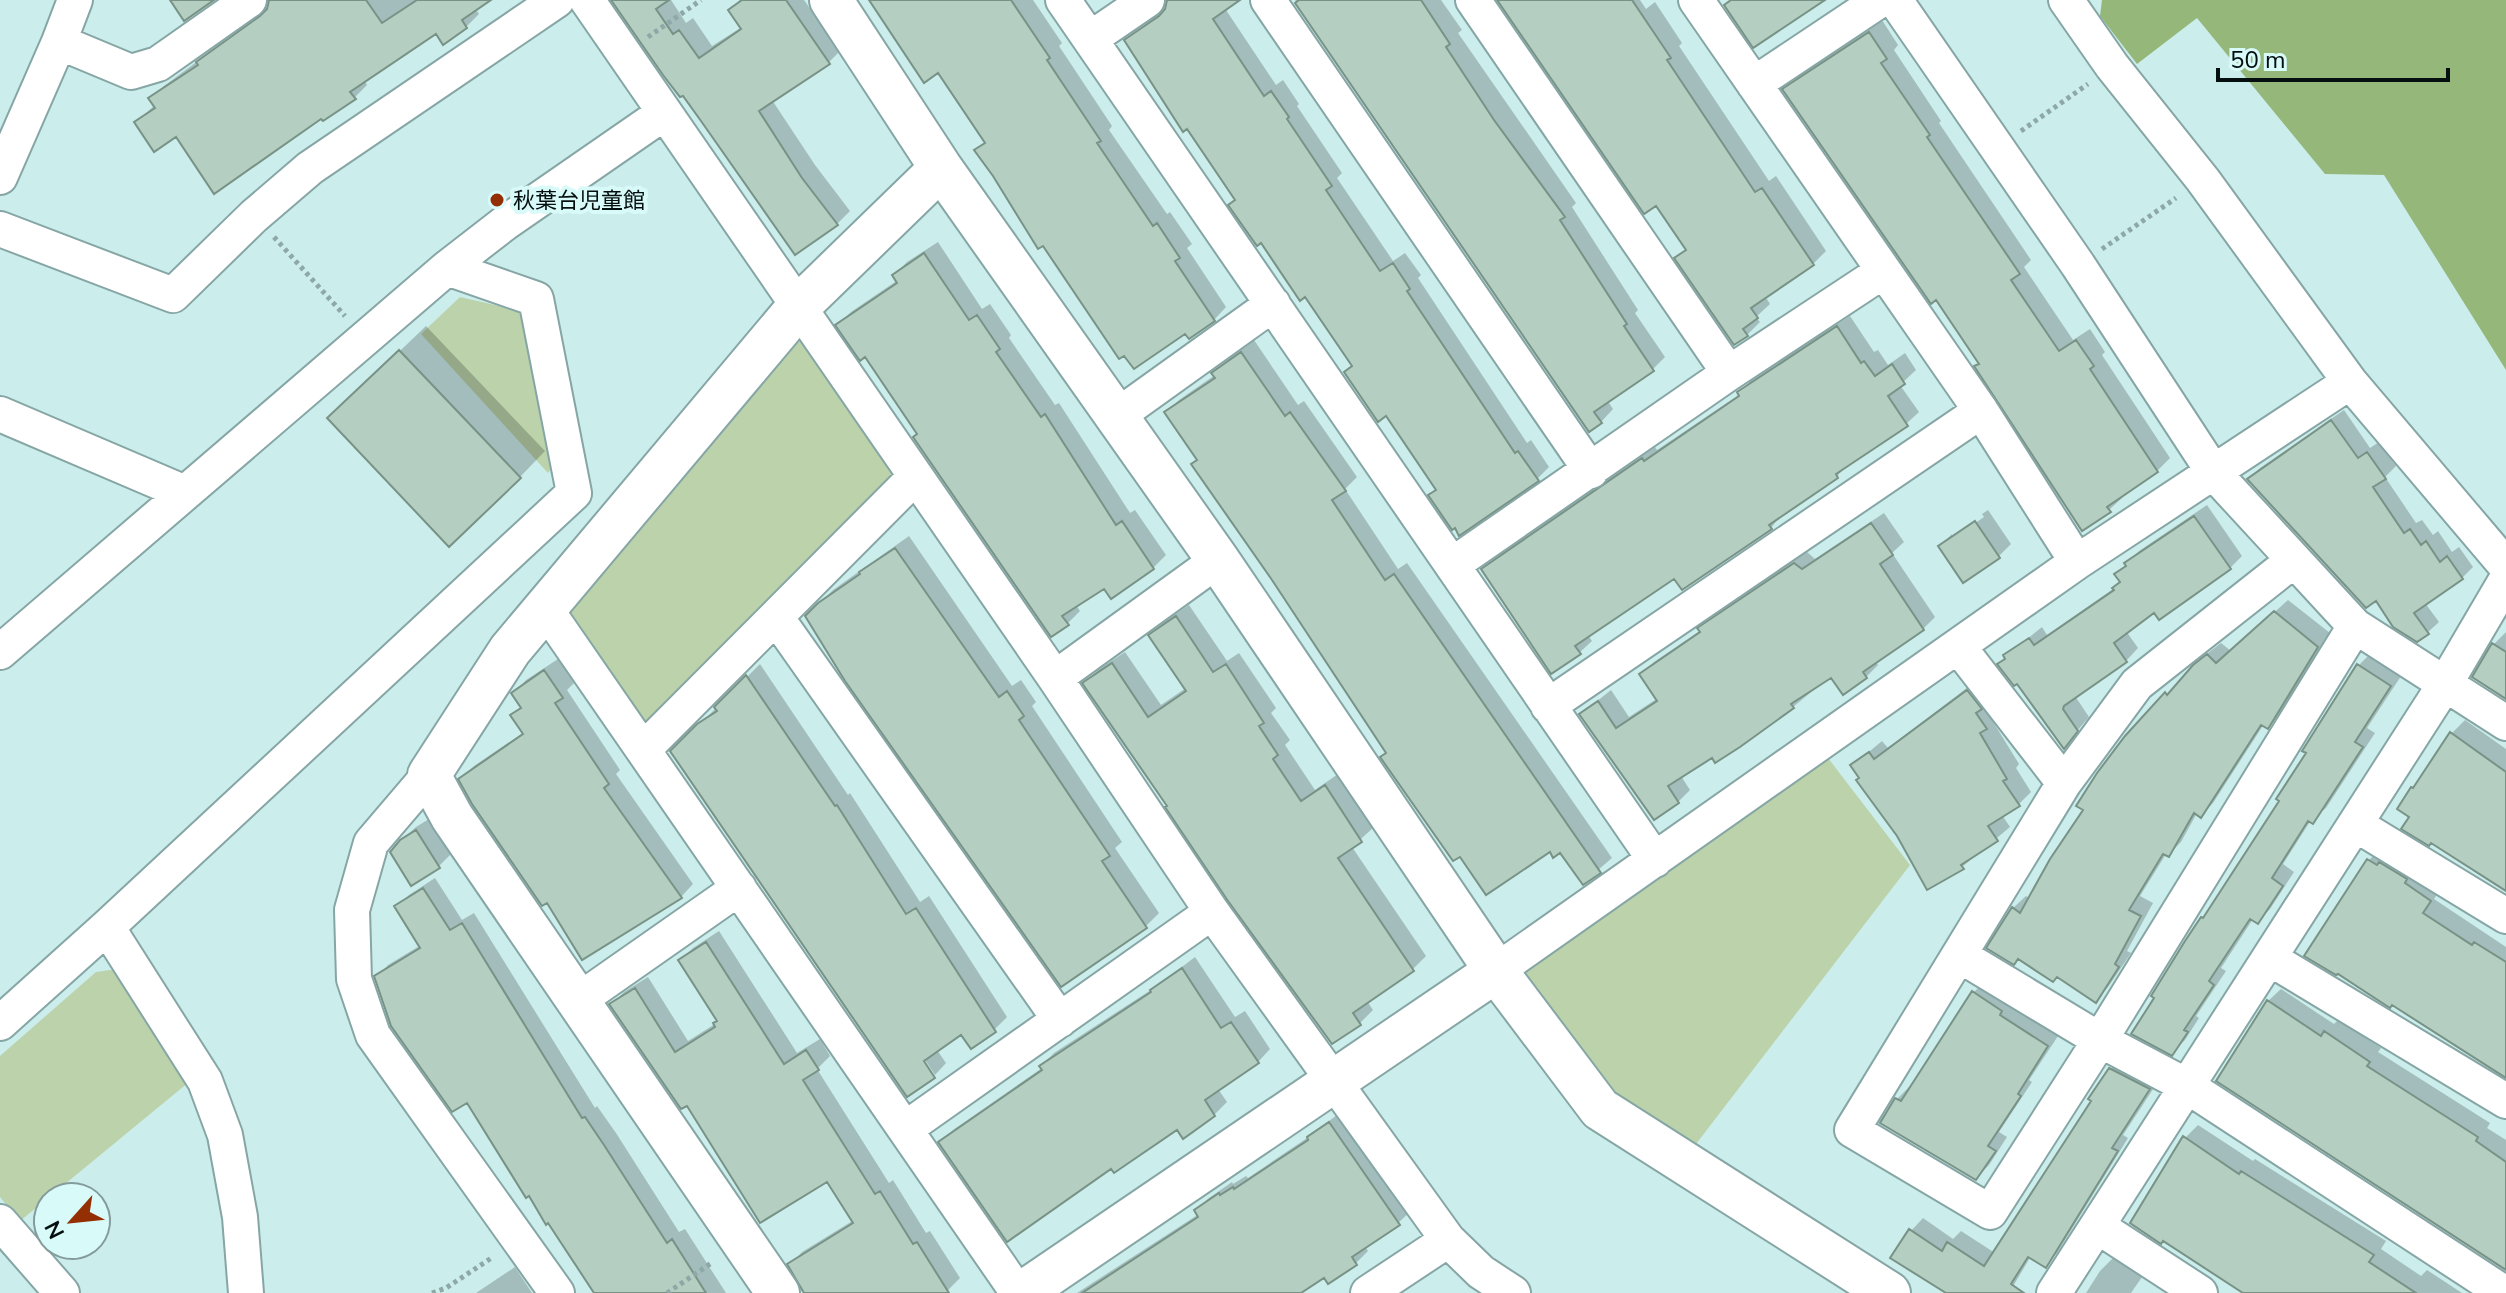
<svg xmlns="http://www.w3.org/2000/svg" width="2506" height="1293" viewBox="0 0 2506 1293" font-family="'Nunito Sans','Noto Sans JP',sans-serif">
<rect width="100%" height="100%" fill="#cbedec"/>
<path fill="#bbd2aa" d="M460,297L521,311L532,327L554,464L548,473L421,334Z
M799,306L915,477L643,750L545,608Z
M1818,745L1910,865L1683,1161L1600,1109L1496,971Z
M117,969L189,1082L20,1221L0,1197V1056L96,972Z"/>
<path fill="#95b779" d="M2102,0H2506V370L2384,175L2325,174L2197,18L2137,64L2100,16Z"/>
<path fill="#0003" d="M270,0H488L475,8L479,14L466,27L436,31L364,80L367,85L354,98L176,135L136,122L155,105L151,99L164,86L269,8Z
M614,0H671L686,23L693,18L712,46L742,27L731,10L740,0H804L811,10L814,8L842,49L829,62L772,100L815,165L850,211L837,224L795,252L703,120Z
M871,0H1033L1062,43L1059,46L1112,126L1109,130L1167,214L1170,212L1192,244L1187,248L1226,307L1214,320L995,175L976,151L986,141L938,70Z
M1169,0H1230L1224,7L1276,85L1283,80L1299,104L1297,106L1342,173L1337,178L1393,261L1405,253L1421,275L1418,278L1527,443L1531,440L1549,467L1537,479L1431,495L1437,488L1126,40L1167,7Z
M1295,0H1441L1462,30L1458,33L1576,203L1572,207L1638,310L1635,313L1665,357L1652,370L1607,400L1613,409L1601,422L1589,429Z
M1500,0H1640L1646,9L1655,2L1682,43L1679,46L1769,181L1776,176L1826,251L1813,264L1765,296L1770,304L1756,317L1760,322L1747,335L1677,258L1687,248L1657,203Z
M1882,20L1898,45L1894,50L1941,121L1939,123L2031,260L2024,267L2073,340L2090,329L2105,352L2102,355L2170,458L2157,471L2121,495L2122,498L2109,510L1981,363L1937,298L1785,89L1798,77Z
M938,242L982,309L990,304L1011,335L1009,338L1055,405L1059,403L1130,513L1135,510L1166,555L1153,568L1105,586L1076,605L1080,611L1067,624L919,434L866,355L838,325L851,312L898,280L894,275L907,262Z
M1850,316L1874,352L1878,350L1888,365L1905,353L1916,370L1900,385L1919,412L1906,424L1849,464L1837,476L1782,514L1771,528L1675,576L1588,635L1592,641L1579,653L1484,569L1496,557L1655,447L1657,450L1740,394L1751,380Z
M426,326L545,451L520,477L356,393Z
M1254,340L1298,405L1304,401L1357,477L1345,489L1398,569L1407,563L1612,858L1584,882L1561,850L1550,849L1388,752L1167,412L1179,400L1215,375L1214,373L1227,360Z
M2344,410L2370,448L2379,442L2396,466L2385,477L2416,523L2422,520L2433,535L2438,531L2452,552L2459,547L2473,567L2462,578L2425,603L2439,622L2427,633L2376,599L2249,479L2260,468Z
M2207,505L2242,556L2230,568L2155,611L2126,631L2138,648L2126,661L2075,696L2089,717L2064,746L2006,656L2042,627L2047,635L2113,589L2121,581L2117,574L2139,551Z
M1988,510L2011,544L1998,557L1940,546L1952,534V539L1984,517L1982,514Z
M1884,513L1904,542L1892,553L1935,617L1923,629L1875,661L1878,665L1866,677L1832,675L1793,707L1681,776L1690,790L1678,802L1581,714L1611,690L1629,717L1658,698L1642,674L1654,662L1701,630L1712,617L1807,552L1815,559Z
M909,536L1012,686L1021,680L1036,702L1032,706L1122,842L1115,848L1159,913L1146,926L1062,985L807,616L833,590Z
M2288,600L2330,633L2281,714L2268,727L2264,724L2213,803L2200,816L2197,813L2181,842L2168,855L2166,854L2140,896L2153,903L2127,951L2131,953L2108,987L2095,1000L2058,975L2013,908L2026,896L2031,899L2086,810L2126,737L2208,653L2221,643L2231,651Z
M1189,605L1227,661L1239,653L1276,708L1271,713L1290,740L1285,745L1315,790L1338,774L1374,827L1352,847L1426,956L1413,969L1367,1001L1373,1010L1360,1023L1332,1042L1085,683L1098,670L1125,652L1161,705L1186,688L1151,635L1164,622Z
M2506,632V697L2475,677L2494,644Z
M2372,652L2403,673L2367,728L2375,733L2326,808L2311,820L2283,864L2294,872L2270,909L2257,922L2253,919L2221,968L2226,971L2196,1016L2199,1018L2185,1040L2172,1053L2202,918L2212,908L2282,801L2308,753L2304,750L2359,665Z
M558,659L574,683L567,690L620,770L616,774L693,884L681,897L547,900L461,779L474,766L524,732L513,715L522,706L514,693L526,680Z
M760,664L848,795L850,793L920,902L929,896L1007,1017L994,1030L962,1033L937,1050L946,1063L935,1075L920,1052L673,751Z
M1980,678L1998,714L1992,720L2019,764L2016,768L2031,792L2018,805L2002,815L2010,827L1962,867L1861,778L1852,766L1882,741L1888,748Z
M2465,720L2506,749V889L2412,816L2413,788L2423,778L2452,733Z
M429,819L451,854L438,867L401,841L416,827Z
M2382,847L2442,887L2434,899L2506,947V1075L2393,1003L2307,955L2369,860Z
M435,878L462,920L474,913L595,1108L597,1106L616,1133L679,1232L685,1229L726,1293H595L467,1100L377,977L388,965L421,945L397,907L409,895Z
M719,931L797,1053L820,1039L830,1056L817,1069L889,1183L893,1180L926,1233L930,1231L960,1278L947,1291L807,1293L790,1265L802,1252L854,1220L828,1180L688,1103L612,1004L624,992L648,977L688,1041L715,1024L719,1020L681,960L693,948Z
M1195,957L1235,1017L1245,1011L1270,1049L1258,1062L1218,1089L1227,1102L1214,1115L1178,1127L1112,1166L941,1142L953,1130L1042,1068L1041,1066L1054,1053L1157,986Z
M1987,979L2060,1033L2029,1080L2032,1082L1999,1132L2007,1137L1989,1165L1976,1178L1882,1122L1897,1099L1910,1086L1912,1087L1974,992Z
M2281,989L2334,1024L2338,1020L2381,1048L2378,1052L2490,1123L2487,1128L2506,1140V1268L2268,1001Z
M2123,1057L2161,1077L2123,1135L2128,1138L2057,1253L2045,1266L2031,1256L2009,1293H1949L1911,1231L1923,1218L1953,1239L1961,1231L1995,1253L2094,1101L2091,1099L2111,1069Z
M1342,1111L1411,1211L1398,1223L1365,1246L1368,1251L1356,1263L1329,1282L1324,1275L1297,1293H1077L1199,1214L1196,1210L1209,1198L1232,1182L1233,1184L1246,1176L1248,1178L1310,1136Z
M2198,1125L2253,1161L2255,1159L2386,1241L2381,1249L2421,1276L2427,1270L2462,1293H2245L2185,1138Z
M2113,1258L2142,1277L2131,1293H2086L2100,1271Z
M515,1267L532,1293H476Z"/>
<path fill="#b4cfc1" stroke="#789285" stroke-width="2" d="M170,0H214L184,21Z
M269,0H366L382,23L417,0H491L462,20L467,28L443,45L436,34L350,92L356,99L323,121L321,119L214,194L176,137L154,152L134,122L155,108L148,98L198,65L196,62L260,16L267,9Z
M611,0H669L656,9L673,34L679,30L699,58L741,29L728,10L742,0H786L830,64L759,111L802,178L838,225L795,255L701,121L683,96L680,97L663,75Z
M869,0H1011L1050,58L1047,60L1101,141L1097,143L1153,226L1157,223L1180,258L1175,261L1215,321L1189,339L1185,334L1134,369L1124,356L1119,359L1043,246L1038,249L993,176L974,150L985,143L938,73L924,83Z
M1167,0H1240L1213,19L1264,96L1271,91L1289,117L1287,119L1332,186L1326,190L1380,271L1393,263L1410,289L1407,291L1515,453L1518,451L1539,481L1459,536L1455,528L1452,530L1428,495L1436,490L1386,416L1378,422L1344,372L1352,366L1305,297L1300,301L1261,243L1257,246L1228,205L1235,200L1187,129L1183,132L1124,40L1159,16L1165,9Z
M1299,0H1421L1450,44L1446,47L1494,120L1565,217L1560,220L1627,324L1624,326L1654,371L1594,412L1602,423L1589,432L1295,3Z
M1497,0H1632L1671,58L1667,60L1755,192L1762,188L1814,265L1751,308L1758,318L1743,329L1748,336L1734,345L1674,258L1686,250L1656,206L1644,214Z
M1731,0H1825L1753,48L1724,5Z
M1869,32L1887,59L1881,63L1930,135L1927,137L2020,274L2011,280L2059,351L2076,340L2094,366L2090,369L2158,472L2107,507L2111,512L2082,531L1974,366L1979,364L1936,300L1931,304L1782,89Z
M924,253L969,320L977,315L1000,349L996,352L1041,417L1045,414L1116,525L1122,521L1154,569L1111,599L1104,589L1062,616L1069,625L1051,637L913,437L917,434L865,357L860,361L835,325L897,283L892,275Z
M1837,326L1861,363L1864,361L1875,376L1892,364L1905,384L1888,396L1908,426L1836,474L1838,478L1769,525L1772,529L1682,590L1674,579L1575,646L1581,654L1551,674L1481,569L1642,458L1644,461L1739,396L1737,392Z
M399,350L521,478L449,547L327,418Z
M1241,352L1285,416L1290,412L1346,491L1332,500L1385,580L1394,574L1601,873L1583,885L1560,853L1553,858L1550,852L1486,895L1460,857L1453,861L1380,757L1386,753L1272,580L1191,464L1197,460L1164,412L1215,378L1211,373Z
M2331,420L2358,458L2367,452L2386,479L2373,487L2404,533L2410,529L2421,545L2426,541L2440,562L2447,556L2463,579L2414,613L2429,634L2417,642L2393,627L2376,601L2366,608L2247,479Z
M2194,516L2231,569L2159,620L2154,613L2114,643L2127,662L2064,706L2063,709L2078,731L2064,749L2017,684L2014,686L1997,664L2005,659L2003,655L2029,638L2034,645L2114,590L2112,588L2120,582L2114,574L2126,566L2124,563Z
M1975,521L2000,558L1963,583L1938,546Z
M1871,523L1893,555L1880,564L1924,630L1863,672L1867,678L1843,695L1831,678L1791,704L1794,708L1740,747L1715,763L1712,758L1668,786L1679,803L1654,820L1579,714L1598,701L1616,728L1657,701L1639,674L1700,632L1697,628L1794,563L1802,569Z
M895,548L999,697L1007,691L1024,716L1019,720L1110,856L1102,861L1147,928L1061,987L845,681L805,616L818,603L860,574L859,572Z
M2274,611L2318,647L2268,729L2261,725L2201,818L2194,813L2169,857L2163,854L2129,910L2141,916L2115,964L2119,967L2096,1003L2057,977L2053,982L2018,959L2014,965L1986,948L2012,907L2020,913L2050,859L2083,810L2076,806L2097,773L2125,736L2165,692L2167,695L2193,665L2207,654L2216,663Z
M1176,616L1213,672L1226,664L1264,723L1259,726L1278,755L1273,759L1301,801L1325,785L1362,842L1338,858L1414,971L1353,1013L1361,1025L1332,1044L1228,901L1165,807L1167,806L1082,683L1112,663L1148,717L1186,691L1148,635Z
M2492,643L2506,652V699L2472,677Z
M2357,664L2391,686L2355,742L2363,747L2313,824L2308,821L2272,878L2283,886L2258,924L2250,919L2209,981L2214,985L2184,1030L2188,1032L2172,1056L2131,1034L2154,998L2151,996L2185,941L2201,917L2203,918L2279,801L2276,799L2306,753L2302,751Z
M544,670L563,698L555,703L609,784L604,788L682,898L582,960L547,903L542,906L472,804L458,779L523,734L510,715L521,708L511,693Z
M746,675L835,806L837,805L906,914L916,908L996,1032L971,1049L961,1035L924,1061L935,1078L907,1097L670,751L697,724L717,711L714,707Z
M1967,690L1982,709L1976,713L1987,729L1980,733L2007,779L2003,781L2020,806L1988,826L1998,841L1961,865L1964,869L1927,890L1897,836L1856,780L1859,778L1850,765L1869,752L1874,759Z
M2450,732L2506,772V891L2431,843L2429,846L2401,829L2409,817L2397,809L2411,787L2413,788Z
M416,830L440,868L411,886L390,852L400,840Z
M2367,859L2377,865L2379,862L2407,879L2405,883L2431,901L2423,913L2472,945L2474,942L2506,962V1078L2392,1005L2390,1008L2338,974L2336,975L2304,956Z
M423,888L450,930L462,923L582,1118L585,1117L604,1145L667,1243L672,1239L706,1293H594L548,1223L546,1225L529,1196L526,1198L467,1103L452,1112L391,1026L374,976L420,948L394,906Z
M706,942L784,1064L806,1050L819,1070L803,1080L875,1194L880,1191L913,1244L917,1242L949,1293H804L787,1264L853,1223L827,1182L760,1223L687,1106L681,1109L609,1004L635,988L675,1052L715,1027L713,1023L717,1021L678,960Z
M1182,968L1221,1028L1231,1022L1259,1063L1205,1100L1215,1116L1183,1139L1177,1130L1114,1173L1111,1169L1007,1242L938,1142L1042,1070L1039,1066L1151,992L1150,990Z
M1972,991L2002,1011L2000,1015L2048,1046L2018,1094L2021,1096L1988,1146L1996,1151L1976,1180L1880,1123L1895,1098L1901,1101Z
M2267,1000L2321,1036L2324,1031L2370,1062L2367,1066L2478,1137L2476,1141L2506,1162V1270L2216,1081Z
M2109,1068L2150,1089L2112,1148L2118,1151L2046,1268L2028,1257L2011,1284L2024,1293H1946L1890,1258L1909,1229L1942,1251L1947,1242L1984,1266L2091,1101L2088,1099Z
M1329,1122L1400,1225L1352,1257L1357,1265L1328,1284L1324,1278L1301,1293H1082L1198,1217L1194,1210L1219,1193L1220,1195L1233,1187L1234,1189L1308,1140L1307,1137Z
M2183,1136L2239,1174L2241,1171L2374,1255L2369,1262L2416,1293H2243L2163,1241L2161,1244L2130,1223Z"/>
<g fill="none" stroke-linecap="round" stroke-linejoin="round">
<defs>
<path id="minor" d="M587,0L1055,678L1212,912L1448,1240L1481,1272L1513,1293
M1063,0L1655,860
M1268,0L1591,471
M1473,0L1729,373
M1895,0L2078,265L2214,473L2355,626L2506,723
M2066,0L2112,66L2203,180L2350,382L2506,566
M1090,39L1147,0
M59,42L131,72L158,64L249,0
M1754,84L1880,0
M0,177L59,42L75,0
M0,229L173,295L254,216L310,168L557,0
M0,414L185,493
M1117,416L1273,304
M2294,560L2137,684L2064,783L1852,1130L1990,1212L2100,1040L2355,626
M2077,562L2350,382
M1452,565L1729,373L1882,272
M545,608L1018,1293
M776,617L1060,1020
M1958,646L2064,783
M0,652L447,268L505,223L664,113
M1055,678L1218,560
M1548,706L1981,411
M643,750L915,477
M429,775L371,843L352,910L354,979L373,1035L557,1293
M2355,824L2506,916
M107,927L205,1081L225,1135L240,1217L246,1293
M1959,955L2100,1040L2187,1086L2504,1293
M2269,958L2506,1101
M1496,971L2077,562L1981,411L1696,0
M579,1000L739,888
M0,1023L107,927L574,493L536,299L447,268
M905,1129L1212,912
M0,1222L62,1293
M2097,1226L2200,1293
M1368,1293L1448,1240
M2054,1293L2445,684L2506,580"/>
<path id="tertiary" d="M831,0L941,168L1218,560L1496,971L1600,1109L1889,1293
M778,1293L452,817L429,775L510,650L799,306L941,168
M1022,1293L1496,971"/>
</defs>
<use href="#minor" stroke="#86a6a5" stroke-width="38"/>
<use href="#tertiary" stroke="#86a6a5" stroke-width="46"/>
<path stroke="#8da8a7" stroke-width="5" stroke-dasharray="4 4" stroke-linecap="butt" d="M648,37L701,0
M2021,131L2088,84
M274,237L345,316
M2102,249L2176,198
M432,1293L446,1288L493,1257
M667,1293L713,1262"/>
<use href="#minor" stroke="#fff" stroke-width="34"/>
<use href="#tertiary" stroke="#fff" stroke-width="42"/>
</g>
<circle fill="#942e03" stroke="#d8faf9" stroke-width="3" cx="497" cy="200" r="8"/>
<g text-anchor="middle" stroke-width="8" stroke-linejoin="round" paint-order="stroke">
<g font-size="22" fill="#050f0f" stroke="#d8faf9" text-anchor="start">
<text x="513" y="208">秋葉台児童館</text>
</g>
</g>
<g transform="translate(72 1221) rotate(243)"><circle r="38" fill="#d8faf9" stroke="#849c9b" stroke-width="2"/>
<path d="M0-6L14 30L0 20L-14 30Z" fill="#942e03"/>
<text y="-12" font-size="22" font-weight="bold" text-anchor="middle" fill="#050f0f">N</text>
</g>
<path d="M2218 68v12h230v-12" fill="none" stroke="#050f0f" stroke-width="4"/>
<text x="2230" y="68" font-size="24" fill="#050f0f" stroke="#d8faf9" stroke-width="6" paint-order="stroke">50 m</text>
</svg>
